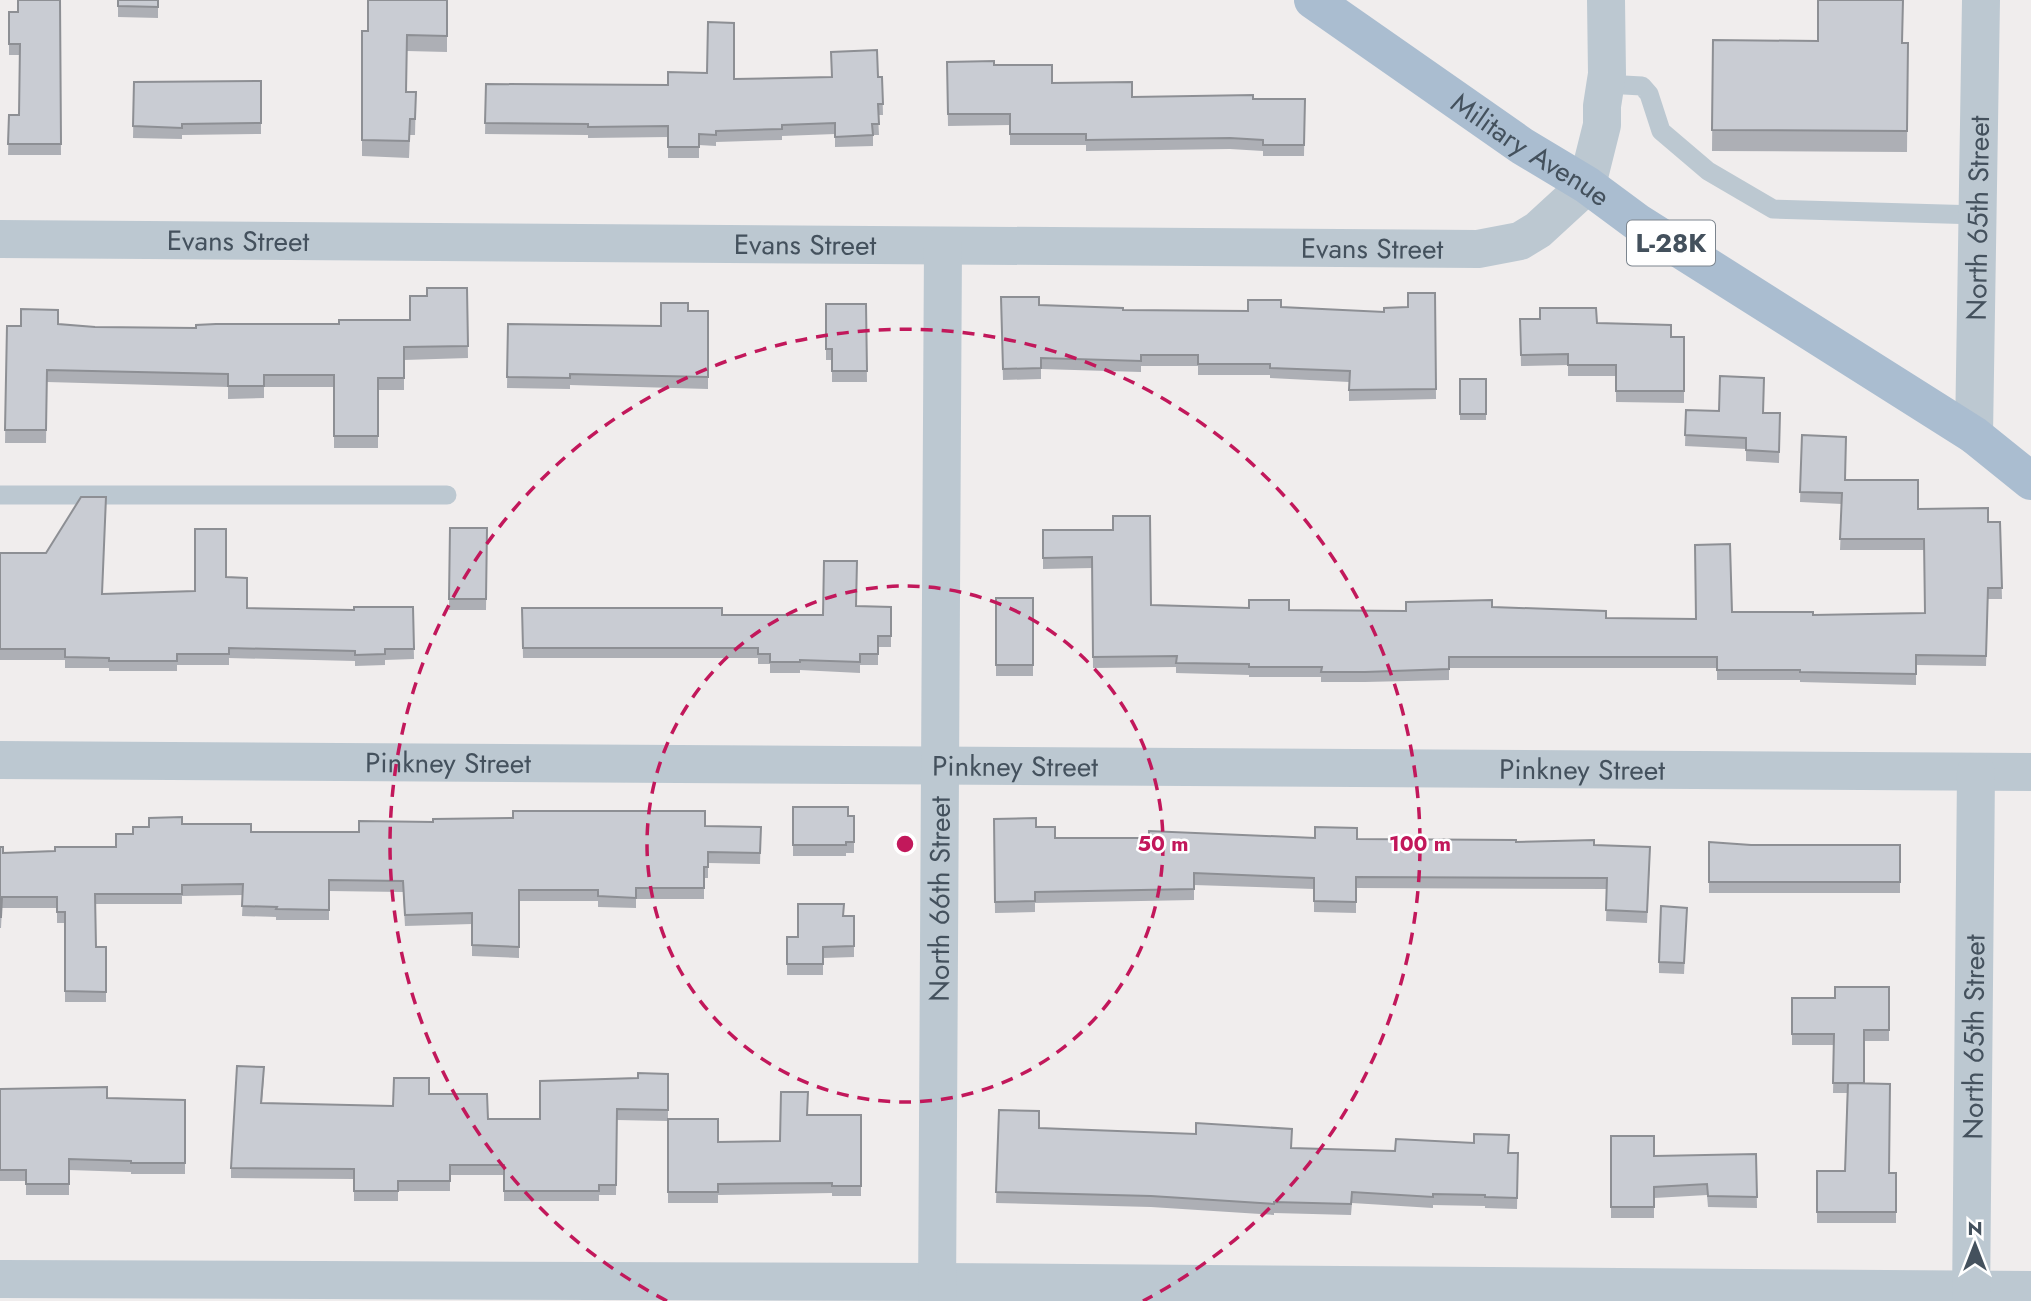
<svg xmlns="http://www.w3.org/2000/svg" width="2031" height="1301" viewBox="0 0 2031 1301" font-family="Jost,sans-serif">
<rect width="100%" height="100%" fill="#f0eded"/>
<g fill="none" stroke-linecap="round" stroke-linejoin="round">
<path stroke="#bcc8d1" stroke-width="19" d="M1605,84L1642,86L1649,94L1661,131L1708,171L1773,209L1979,215
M0,495H447"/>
<g stroke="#bcc8d1" stroke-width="38">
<path id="s1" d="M0,239L1478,249L1520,241L1538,230L1587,185L1602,125V106L1607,74L1606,0"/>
<path id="s2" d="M1974,435L1981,0"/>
<path id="s3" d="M0,760L2031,772"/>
<path d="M0,1279L937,1282L2031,1290"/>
<path id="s4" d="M937,1301L943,246"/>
<path id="s5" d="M1971,1301L1976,772"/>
</g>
<path stroke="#aabdd0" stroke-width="38" id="s6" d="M1313,0L1522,146L1587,185L1637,222L1974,435L2031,481"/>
</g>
<path fill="#adafb5" d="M118,0H158V18L118,17Z
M447,0V52L407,51L406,92H416L415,135H410L409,158L362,156V31H368Z
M9,12H18L60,20L61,155H8L9,115H19L20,55H9Z
M1713,40L1818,41L1908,43L1907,152L1712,151Z
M947,62L994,65L1052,83L1132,97L1305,99L1304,156H1263V151L1230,149L1086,151V145H1010V125L948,126Z
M882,77L883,115H878L879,135H873V146L835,147V134L782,136V140L716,142V146L699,145V158H668V137L588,138V135L485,134L486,84L668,85L734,79Z
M261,81V134L182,135V139L133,138L134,82Z
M467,288L468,358L404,360V390H378V448H334V387H264V398L228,399V387L47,382L46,443H5L7,326L58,324L95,327L196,328L339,324L410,320L427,296Z
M1435,293L1436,399L1349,401V382L1270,378V375H1198V366H1141V372L1041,369V379L1003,380L1001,297L1039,305L1123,310L1248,311L1281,307L1384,312L1408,307Z
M826,304H866L867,382H832V360H826Z
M688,311H708V389L570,385V389L507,388L508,324L661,326Z
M1520,319L1597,323L1671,337H1684V403L1616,402V376H1568V365L1521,366Z
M1460,379H1486V420H1460Z
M1686,410L1780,413L1779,463L1746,461V449L1685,446Z
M1802,435L1845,480L1918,509L1988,522H2000L2002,599H1988L1986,666L1916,665V685L1800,682V680H1717V668H1449V680L1365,682H1321V677H1249V675L1176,673V667L1093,668L1092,568L1043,569V530H1113L1151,605L1289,610L1406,611L1492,607L1606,618L1696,619L1732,612L1813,615L1925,613L1924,550H1840L1842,504L1800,502Z
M450,528H487L486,610H449Z
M0,553L102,594L195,591L226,577L247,608L354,610L413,607L414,659L385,660V665L355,666V661L229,658V665H177V671H109V668H65V660H0Z
M996,598H1033V676H996Z
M856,606L891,607V647H878V665H860V673L800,670V673H770V664H758V658H523L522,608L722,615H823Z
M793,807L854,816V853H846V856H793Z
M994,819L1036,827L1055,838H1315L1594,845L1650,858L1647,923L1606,921L1607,889L1356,888V913L1314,912V889L1194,885V900L1035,903V912L995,913Z
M182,824L251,832H359L705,826L761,827L760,864L708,863V878H704V899H636V908L598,907V901H519V958L472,956V924L405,926L403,892L329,891V920H276V917L242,916L243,895L182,896V904H95L96,947H106V1002H65V923H57V908H2L1,928H0V847L3,853L55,851L116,847L133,834L149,827Z
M1709,842L1751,845H1900V893H1709Z
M1687,908L1684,974L1659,973V962Z
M844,916H854V957L823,958V975H787V937H798Z
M1889,987V1041H1864V1083L1889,1173H1896V1223H1817V1171H1845L1847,1093H1833L1834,1045H1792V998H1835Z
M668,1074V1121L617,1120L616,1195H599V1201H504V1175H450V1191H398V1201H354V1179L231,1178V1168L264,1077L262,1103L393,1106L429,1094L488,1119H540L638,1078Z
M0,1089L107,1098L185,1100V1174H131V1172L69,1170V1195H26V1181H0Z
M999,1110L1039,1128L1292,1148L1395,1151L1518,1153L1517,1209L1485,1208V1206L1433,1205V1208L1352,1203L1351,1215L1274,1213V1215L1151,1207L996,1203Z
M807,1115H861V1196H832V1193L718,1195V1203H668V1119L718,1142L780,1141Z
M1611,1136L1654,1156L1756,1154L1757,1208L1708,1207L1707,1195L1654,1198V1218H1611Z"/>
<path fill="#c9ccd3" stroke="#8d8f94" stroke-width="2" d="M18,0H60L61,144H8L9,115H19L20,44H9V12H18Z
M118,0H158V7L118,6Z
M368,0H447V36L407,35L406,92H416L415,119H410L409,141L362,140V31H368Z
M1818,0H1903L1902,43H1908L1907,131L1712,130L1713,40L1818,41Z
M708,22L734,23V79L832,77L831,52L877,50L878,77H882L883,104H878L879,124H872L873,135L835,137V123L782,125V129L716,131V135L699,134V147H668V126L588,127V124L485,123L486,84L668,85V72L707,73Z
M994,61V65H1052V83L1132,82V97L1253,95V99H1305L1304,145H1263V140L1230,138L1086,140V134H1010V114H948L947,62Z
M261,81V123L182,124V128L133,126L134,82Z
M427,288H467L468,346L404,347V378H378V436H334V375H264V386H228V374L47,370L46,430H5L7,326H21V309L58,310V324L95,327L196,328V325L216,324H339V320H410V296H427Z
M1408,293H1435L1436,389L1349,390L1350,371L1270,368V364H1198V355H1141V361L1041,358V368L1003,369L1001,297H1039V305L1123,308V310L1248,311V300H1281V307L1384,312V308L1408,307Z
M661,303H688V311H708V377L570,374V378L507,377L508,324L661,326Z
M826,304H866L867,371H832V349H826Z
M1540,308H1596L1597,323L1671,325V337H1684V391H1616V365H1568V354L1521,355L1520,319H1540Z
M1720,376L1764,378L1763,413H1780L1779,452L1746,450V438L1685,435L1686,410L1719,411Z
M1460,379H1486V414H1460Z
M1802,435L1846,437L1845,480H1918V509L1988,508V522H2000L2002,588H1988L1986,656L1916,655V674L1800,672V670H1717V657H1449V669L1365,672H1321L1322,667H1249V664L1176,663L1177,656L1093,657L1092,557L1043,558V530H1113V516H1150L1151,605L1249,608V600H1289V610L1406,611V602L1492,600V607L1606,611V618L1696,619L1695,545L1730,544L1732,612H1813V615L1925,613L1924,539H1840L1842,493L1800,492Z
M81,497H106L102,594L195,591V529H226V577L247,578V608L354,610V607H413L414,649H385V654L355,655V651L229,648V654H177V661H109V658L65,657V649H0V553H46Z
M450,528H487L486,599H449Z
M824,561H857L856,606L891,607V636H878V654H860V662L800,660V662H770V654H758V648H523L522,608H722V615H823Z
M996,598H1033V665H996Z
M793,807H848V816H854V842H846V845H793Z
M513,811H705V826L761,827L760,853L708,852V867H704V888H636V898L598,896V890H519V947L472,945V913L405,915L403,881L329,880V910L276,909L277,907L242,906L243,884L182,885V894H95L96,947H106V992L65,991V912H57V897H2L1,917H0V847H3V853L55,851V847H116V834H133V827H149V818L182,817V824H251V832H359V821L433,822V819L513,818Z
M1036,818V827H1055V838H1149V831L1315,838V827L1357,828V839L1516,840V842L1594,840V845L1650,847L1647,912L1606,910L1607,878L1356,877V902L1314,901V878L1194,873V889L1035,892V901L995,902L994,819Z
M1709,842L1751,845H1900V882H1709Z
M798,904H844L843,916H854V946L823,947V964H787V937H798Z
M1661,906L1687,908L1684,963L1659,962Z
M1835,987H1889V1030H1864V1083H1833L1834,1034H1792V998H1835Z
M237,1066L264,1067L261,1103L393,1106L394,1078H429V1094H487L488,1119H540V1081L638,1078V1073L668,1074V1110L617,1109L616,1185H599V1191H504V1165H450V1181H398V1191H354V1169L231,1168Z
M1848,1083L1890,1084L1889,1173H1896V1212H1817V1171H1845Z
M107,1087V1098L185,1100V1163H131V1161L69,1159V1184H26V1170H0V1089Z
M781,1092H808L807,1115H861V1186H832V1183L718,1184V1192H668V1119H718V1142L780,1141Z
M999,1110L1039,1111V1128L1196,1134V1123L1292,1129L1291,1148L1395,1151L1396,1139L1474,1143V1134L1509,1135L1508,1153H1518L1517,1198L1485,1197V1195L1433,1194V1197L1352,1192L1351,1204L1274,1202V1204L1151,1196L996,1192Z
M1611,1136H1654V1156L1756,1154L1757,1197L1708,1196L1707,1184L1654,1187V1207H1611Z"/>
<g fill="none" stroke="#c2185b" stroke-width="3.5" stroke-dasharray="12 9">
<circle cx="905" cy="844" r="258"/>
<path d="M667 1301A515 515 0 1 1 1143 1301"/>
</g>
<g text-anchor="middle" stroke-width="5" stroke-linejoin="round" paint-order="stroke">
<rect fill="#fff" stroke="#7c858e" stroke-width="2" x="1627" y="220.5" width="88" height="45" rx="5"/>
<g font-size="26" font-weight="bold" fill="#44515d">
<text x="1671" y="252">L-28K</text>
</g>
<g font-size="28" fill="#44515d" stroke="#fff">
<text dy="10" stroke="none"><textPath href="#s6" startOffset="264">Military Avenue</textPath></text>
<text dy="10" stroke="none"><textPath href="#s2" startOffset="217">North 65th Street</textPath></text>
<text dy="10" stroke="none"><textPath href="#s1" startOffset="238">Evans Street</textPath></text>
<text dy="10" stroke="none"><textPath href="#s1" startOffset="805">Evans Street</textPath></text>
<text dy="10" stroke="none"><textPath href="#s1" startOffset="1372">Evans Street</textPath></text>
<text dy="10" stroke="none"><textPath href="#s3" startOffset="448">Pinkney Street</textPath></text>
<text dy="10" stroke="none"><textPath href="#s3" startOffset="1015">Pinkney Street</textPath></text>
<text dy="10" stroke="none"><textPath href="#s3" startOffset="1582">Pinkney Street</textPath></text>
<text dy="10" stroke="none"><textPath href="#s4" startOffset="402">North 66th Street</textPath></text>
<text dy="10" stroke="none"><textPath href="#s5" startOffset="264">North 65th Street</textPath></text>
</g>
</g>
<circle cx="905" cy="844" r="10" fill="#c2185b" stroke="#fff" stroke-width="3.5"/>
<g font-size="21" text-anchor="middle" font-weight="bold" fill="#c2185b" stroke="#fff" stroke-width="5" stroke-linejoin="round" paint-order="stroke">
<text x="1163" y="851">50 m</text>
<text x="1420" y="851">100 m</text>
</g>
<g transform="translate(1975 1245)" stroke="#ffffff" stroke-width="5" paint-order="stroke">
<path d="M0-5L12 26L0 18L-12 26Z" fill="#44515d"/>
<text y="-10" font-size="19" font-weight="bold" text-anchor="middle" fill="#44515d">N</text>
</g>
</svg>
